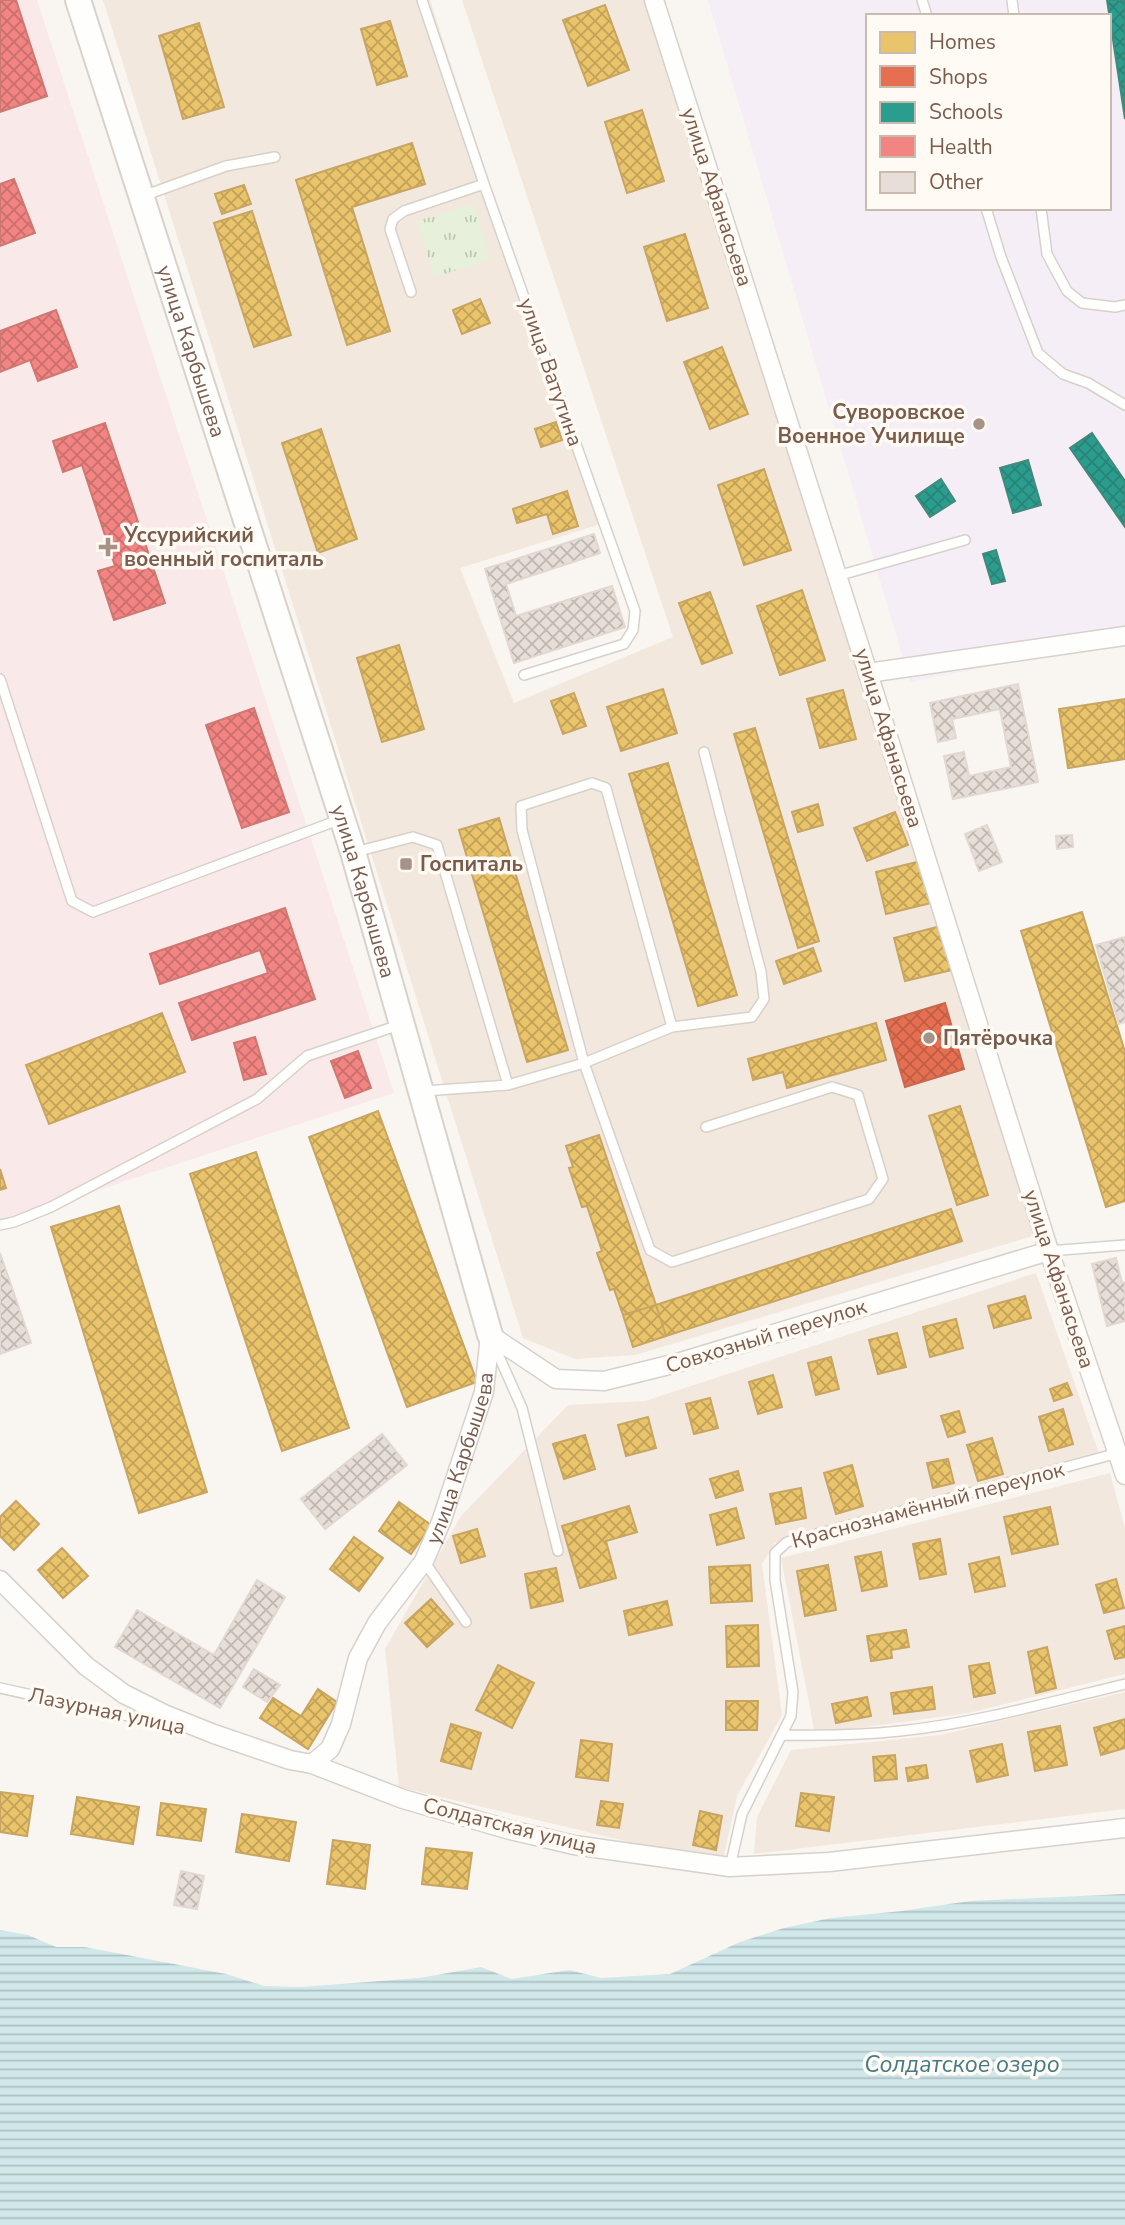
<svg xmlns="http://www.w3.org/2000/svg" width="1125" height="2225" viewBox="0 0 1125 2225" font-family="'Nunito Sans',sans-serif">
<defs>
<pattern id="park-tufts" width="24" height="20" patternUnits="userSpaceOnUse" patternTransform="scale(1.75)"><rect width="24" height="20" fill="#e7f0db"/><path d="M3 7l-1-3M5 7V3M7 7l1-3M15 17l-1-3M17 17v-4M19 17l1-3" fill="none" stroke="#c0c6b4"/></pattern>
<pattern id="water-rules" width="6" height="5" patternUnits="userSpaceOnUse" patternTransform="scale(1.75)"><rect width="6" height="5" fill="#d0e8ea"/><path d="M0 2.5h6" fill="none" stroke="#aebfc0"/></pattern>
<pattern id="homes-cross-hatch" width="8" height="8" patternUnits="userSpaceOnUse" patternTransform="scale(1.75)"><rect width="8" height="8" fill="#e9c46a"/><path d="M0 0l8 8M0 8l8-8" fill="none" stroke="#c2a259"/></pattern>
<pattern id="shops-cross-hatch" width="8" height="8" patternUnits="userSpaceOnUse" patternTransform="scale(1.75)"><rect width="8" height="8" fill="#e76f51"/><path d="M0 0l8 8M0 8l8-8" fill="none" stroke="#c05e45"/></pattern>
<pattern id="schools-cross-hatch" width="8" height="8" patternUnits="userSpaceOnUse" patternTransform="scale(1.75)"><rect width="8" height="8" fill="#2a9d8f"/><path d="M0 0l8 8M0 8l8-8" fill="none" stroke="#298377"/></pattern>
<pattern id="health-cross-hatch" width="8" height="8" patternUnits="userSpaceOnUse" patternTransform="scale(1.75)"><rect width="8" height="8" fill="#f28482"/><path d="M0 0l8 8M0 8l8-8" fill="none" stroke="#c96f6d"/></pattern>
<pattern id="building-cross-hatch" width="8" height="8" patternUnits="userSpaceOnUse" patternTransform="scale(1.75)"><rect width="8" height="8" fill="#e6ded7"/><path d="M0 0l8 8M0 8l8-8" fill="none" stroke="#bfb7b1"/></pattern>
</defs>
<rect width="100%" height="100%" fill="#f9f5f0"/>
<path fill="#f2e8de" d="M103,0H430L601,524L460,568L514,703L673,637L462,0H657L1046,1232L635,1355L575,1359L523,1338Z
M1036,1273L1100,1456L775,1543L762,1564L782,1715L737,1796L722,1864L399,1787L385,1649L461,1516L568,1405L645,1401Z
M1110,1473L1125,1528V1674L969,1713L815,1734L781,1558Z
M1125,1692V1809L754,1854L757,1817L791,1750L940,1735Z"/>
<path fill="#f6eef6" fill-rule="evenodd" d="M708,0H1125V640L910,682ZM868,16H1109V208H868Z"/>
<path fill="#fae9e9" d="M0,0H37L394,1093L0,1222Z"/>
<path fill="url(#park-tufts)" d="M474,204L490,260L434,277L417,221Z"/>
<path fill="url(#water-rules)" d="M1125,1894V2225H0V1930L28,1935L56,1947H85L226,1974L264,1986L301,1987L420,1978L481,1967L512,1979L569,1970L601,1978L670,1974L740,1942L784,1928L831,1918L902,1911L970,1901Z"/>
<path fill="url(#homes-cross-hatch)" stroke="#c8a561" stroke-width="2" d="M605,5L629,70L588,86L563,20Z
M390,21L407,76L377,85L361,29Z
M199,23L224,107L183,119L159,36Z
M642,110L664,181L627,193L605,122Z
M412,143L425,184L352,207L390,331L347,345L296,180Z
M244,185L251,204L222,214L215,194Z
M252,211L291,335L254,347L214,223Z
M685,234L708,308L667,321L644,247Z
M480,299L490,323L462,334L453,310Z
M722,347L748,414L710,429L684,362Z
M556,422L562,440L541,447L535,429Z
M321,429L357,539L318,553L282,443Z
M764,469L791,550L744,565L718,485Z
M567,491L578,526L553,534L547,514L517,523L513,509Z
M802,590L825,660L780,675L757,606Z
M710,592L732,653L702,664L679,603Z
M399,645L424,729L382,742L357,658Z
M663,689L677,733L621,751L607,707Z
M843,690L856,739L820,748L807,699Z
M574,693L586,726L563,734L551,701Z
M1125,699V759L1068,768L1059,709Z
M755,728L819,941L798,948L734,734Z
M668,763L737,995L698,1006L629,774Z
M818,804L823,825L798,832L792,812Z
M895,812L908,845L867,861L854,828Z
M499,818L568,1050L527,1062L459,830Z
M921,861L931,903L886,914L876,872Z
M1082,912L1125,1052V1201L1106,1207L1021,931Z
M941,926L952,970L905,981L894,938Z
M813,948L821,971L784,984L776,961Z
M162,1013L185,1072L49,1124L26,1065Z
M876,1023L886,1060L787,1088L783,1072L753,1080L748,1059Z
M960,1106L988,1195L957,1205L929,1116Z
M378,1111L477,1382L407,1407L309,1137Z
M599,1135L656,1305L623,1315L614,1289L610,1290L597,1253L602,1251L587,1206L582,1207L569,1168L573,1167L566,1146Z
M256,1152L349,1428L282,1451L190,1174Z
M0,1169L6,1188L0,1190Z
M119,1206L207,1492L139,1513L51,1227Z
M951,1209L962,1241L666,1336L656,1305Z
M1025,1296L1031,1318L994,1328L988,1306Z
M656,1305L666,1336L633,1347L623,1315Z
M956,1319L963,1348L930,1357L923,1327Z
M897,1333L906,1367L878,1374L869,1340Z
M831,1357L839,1389L816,1395L808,1363Z
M773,1375L782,1407L758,1414L749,1382Z
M1067,1383L1072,1395L1054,1401L1050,1389Z
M710,1398L718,1428L694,1434L686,1404Z
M1063,1409L1073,1444L1049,1451L1039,1417Z
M959,1411L965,1432L948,1437L941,1416Z
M648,1417L656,1448L626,1456L618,1425Z
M585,1435L595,1469L564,1479L553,1444Z
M992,1438L1003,1474L978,1481L967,1445Z
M948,1459L954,1483L933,1488L927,1463Z
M852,1465L863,1506L836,1514L824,1473Z
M738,1471L743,1490L716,1498L710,1479Z
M801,1488L806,1518L776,1524L770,1494Z
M16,1501L39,1524L14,1550L0,1536V1517Z
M399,1502L431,1525L411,1554L379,1531Z
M629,1506L637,1532L606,1541L616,1578L580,1588L562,1526Z
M1050,1507L1058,1544L1012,1554L1004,1517Z
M736,1508L744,1538L717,1545L710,1515Z
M477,1529L485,1556L461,1563L453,1536Z
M354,1537L383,1558L359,1591L330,1569Z
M940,1539L946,1574L920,1579L913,1544Z
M62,1548L88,1576L63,1598L38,1570Z
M881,1552L887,1586L862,1591L855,1557Z
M999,1557L1005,1586L975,1592L969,1564Z
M750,1565L752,1601L711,1603L709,1567Z
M828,1565L836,1610L805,1616L797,1571Z
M556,1568L563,1601L531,1608L525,1574Z
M1116,1579L1124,1608L1104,1613L1096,1585Z
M431,1599L453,1624L427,1647L405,1623Z
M667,1601L672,1625L629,1635L624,1611Z
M758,1625L759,1666L727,1667L726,1626Z
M1125,1626V1657L1115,1659L1107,1631Z
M906,1630L909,1647L891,1650L892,1658L871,1661L867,1636Z
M1047,1647L1056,1688L1036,1693L1028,1652Z
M989,1663L995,1693L974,1697L969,1666Z
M498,1665L534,1683L512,1728L476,1710Z
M932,1687L935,1709L894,1714L891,1693Z
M318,1689L337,1702L308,1749L260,1718L273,1698L301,1716Z
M867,1697L871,1716L836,1723L832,1704Z
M726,1701H758L757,1730H726Z
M1125,1719V1748L1101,1755L1094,1728Z
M451,1724L481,1733L471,1769L441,1761Z
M1060,1726L1067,1765L1035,1771L1028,1732Z
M581,1740L612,1744L608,1781L576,1777Z
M1002,1744L1008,1775L977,1782L970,1751Z
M895,1755L897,1779L875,1781L873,1757Z
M926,1765L928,1778L908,1781L906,1768Z
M0,1792L33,1796L27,1836L0,1832Z
M801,1793L834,1797L829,1831L796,1826Z
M77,1797L139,1807L133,1844L71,1834Z
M601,1801L623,1804L619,1828L597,1825Z
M161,1803L206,1809L201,1841L157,1835Z
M700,1811L722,1816L716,1850L693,1845Z
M242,1814L296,1822L289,1861L236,1852Z
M333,1840L370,1845L365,1889L327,1884Z
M426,1848L472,1853L467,1889L422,1884Z"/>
<path fill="url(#shops-cross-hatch)" stroke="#c66950" stroke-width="2" d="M945,1003L964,1069L905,1087L886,1021Z"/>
<path fill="url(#schools-cross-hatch)" stroke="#428a7b" stroke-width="2" d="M1107,0H1125V119Z
M1092,433L1125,481V527L1070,448Z
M1028,460L1041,505L1013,513L1000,468Z
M941,479L955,501L930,517L916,496Z
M996,550L1005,581L992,584L983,554Z"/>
<path fill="url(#health-cross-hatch)" stroke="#ce7872" stroke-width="2" d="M0,0H16L47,96L0,112Z
M14,179L35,233L0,246V184Z
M56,310L77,367L38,381L30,360L0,372V331Z
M105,423L165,603L114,620L98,571L115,566L82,465L63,472L53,441Z
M254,708L289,812L242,828L206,725Z
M285,908L315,999L192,1040L179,1003L268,973L260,950L160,984L150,954Z
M255,1037L266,1074L244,1080L234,1043Z
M358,1051L371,1088L345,1098L331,1061Z"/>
<path fill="url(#building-cross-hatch)" stroke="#e2d8d2" stroke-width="2" d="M594,534L600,553L506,584L516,616L612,586L625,627L514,663L485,569Z
M1018,684L1038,782L953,799L944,756L964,752L969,776L1011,767L1000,709L952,719L956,738L938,742L930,703Z
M987,825L1002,862L979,871L965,834Z
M1072,835L1073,847L1057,849L1056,836Z
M1125,937V1022L1119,1024L1096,945Z
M0,1253L31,1343L0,1354Z
M1116,1258L1122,1283L1125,1282V1321L1107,1326L1092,1264Z
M382,1434L407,1465L325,1529L301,1499Z
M257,1580L285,1597L220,1708L115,1647L137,1610L214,1655Z
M254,1669L280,1685L267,1702L243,1687Z
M181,1871L204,1876L197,1909L174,1905Z"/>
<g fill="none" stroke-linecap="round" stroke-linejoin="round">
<defs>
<path id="lane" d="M422,0L484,184L635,611L633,630L624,644L524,675
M922,0L927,16
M1012,0L1014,16
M143,196L226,166L275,157
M986,208L1001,257L1038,353L1063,374L1088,383L1125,405
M1041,208L1047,254L1067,291L1082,303L1115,307L1125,305
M411,292L390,229L393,219L404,211L484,184
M837,576L965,540
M0,679L72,901L93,912L341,819
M355,852L413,837L437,845L508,1085L584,1063L672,1027L752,1017L764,999L761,972L704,752
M672,1027L606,788L592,783L521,806L522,830L584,1063L650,1250L672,1262L869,1199L883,1179L858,1095L832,1087L706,1127
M424,1091L508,1085
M0,1225L14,1222L51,1207L257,1099L307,1056L399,1025
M1049,1251L1125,1245
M493,1343L522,1408L558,1551
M424,1561L466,1622
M0,1688L174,1726
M783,1735C822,1736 861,1735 900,1731C976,1723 1051,1702 1125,1684
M730,1867L742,1814L791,1716L793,1692L775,1580V1553L787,1542L1118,1453"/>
<g id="street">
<path d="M654,0L868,673L1049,1251L1125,1475"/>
<path d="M868,673L1125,636"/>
<path d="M0,1580L86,1666L124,1694L164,1714L214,1734L290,1760L312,1764L403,1799L510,1830L574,1845L730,1867L829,1862L1125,1828"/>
<path id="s1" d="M312,1764L330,1749L341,1724L358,1658L377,1623L424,1561L441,1522L484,1392L490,1335L556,1379L604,1381L677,1363L1049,1251"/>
</g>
<g id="secondary">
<path id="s2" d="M78,0L353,852L490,1335"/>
</g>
</defs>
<use href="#lane" stroke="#d7d1cb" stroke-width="12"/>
<use href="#street" stroke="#d7d1cb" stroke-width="21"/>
<use href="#secondary" stroke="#d9d2cb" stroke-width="28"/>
<use href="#lane" stroke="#fefefd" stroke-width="9"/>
<use href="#street" stroke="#fefefd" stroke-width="18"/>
<use href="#secondary" stroke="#fefefd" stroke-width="24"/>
</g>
<g fill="#a69286" stroke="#fffaf3" stroke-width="2.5">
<circle cx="979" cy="424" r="7"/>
<path d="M104.5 536.5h7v7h7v7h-7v7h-7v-7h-7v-7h7z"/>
<rect x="399" y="857" width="14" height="14" rx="3.5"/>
<circle cx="929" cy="1038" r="7"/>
</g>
<g text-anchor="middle" stroke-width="7" stroke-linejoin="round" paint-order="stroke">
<g font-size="21" fill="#7a5c4d" stroke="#fffaf3">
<text transform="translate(717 197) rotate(72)" y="7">улица Афанасьева</text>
<text dy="7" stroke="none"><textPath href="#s2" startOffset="369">улица Карбышева</textPath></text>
<text transform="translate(551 372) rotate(71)" y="7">улица Ватутина</text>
<text transform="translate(889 738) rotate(73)" y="7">улица Афанасьева</text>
<text dy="7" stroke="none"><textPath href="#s2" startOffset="936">улица Карбышева</textPath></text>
<text transform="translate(1059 1279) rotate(72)" y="7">улица Афанасьева</text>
<text transform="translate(766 1336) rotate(-17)" y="7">Совхозный переулок</text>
<text dy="7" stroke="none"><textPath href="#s1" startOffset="346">улица Карбышева</textPath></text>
<text transform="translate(928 1505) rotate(-15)" y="7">Краснознамённый переулок</text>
<text transform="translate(107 1711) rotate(12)" y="7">Лазурная улица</text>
<text transform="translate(510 1826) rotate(14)" y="7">Солдатская улица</text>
</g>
<g font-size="21" font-weight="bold" fill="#7a5c4d" stroke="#fffaf3" text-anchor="start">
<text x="965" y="419" text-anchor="end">Суворовское<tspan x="965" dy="24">Военное Училище</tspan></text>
<text x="124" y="542">Уссурийский<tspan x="124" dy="24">военный госпиталь</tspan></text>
<text x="420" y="871">Госпиталь</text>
<text x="943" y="1045">Пятёрочка</text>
</g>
<g font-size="23" font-style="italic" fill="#437c86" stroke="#fffaf3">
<text x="962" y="2072">Солдатское озеро</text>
</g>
</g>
<rect x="866" y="14" width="245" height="196" fill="#fffaf3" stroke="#cabbb1" stroke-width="2"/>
<rect x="880" y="32" width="35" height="21" fill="#e9c46a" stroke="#cabbb1" stroke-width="2"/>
<text x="929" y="49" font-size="21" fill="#7a5c4d">Homes</text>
<rect x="880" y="66" width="35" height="21" fill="#e76f51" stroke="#cabbb1" stroke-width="2"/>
<text x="929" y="84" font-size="21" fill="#7a5c4d">Shops</text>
<rect x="880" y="102" width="35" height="21" fill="#2a9d8f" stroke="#cabbb1" stroke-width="2"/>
<text x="929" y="119" font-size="21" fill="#7a5c4d">Schools</text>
<rect x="880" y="136" width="35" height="21" fill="#f28482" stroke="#cabbb1" stroke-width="2"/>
<text x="929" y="154" font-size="21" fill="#7a5c4d">Health</text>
<rect x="880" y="172" width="35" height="21" fill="#e6ded7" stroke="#cabbb1" stroke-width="2"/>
<text x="929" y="189" font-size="21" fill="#7a5c4d">Other</text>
</svg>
